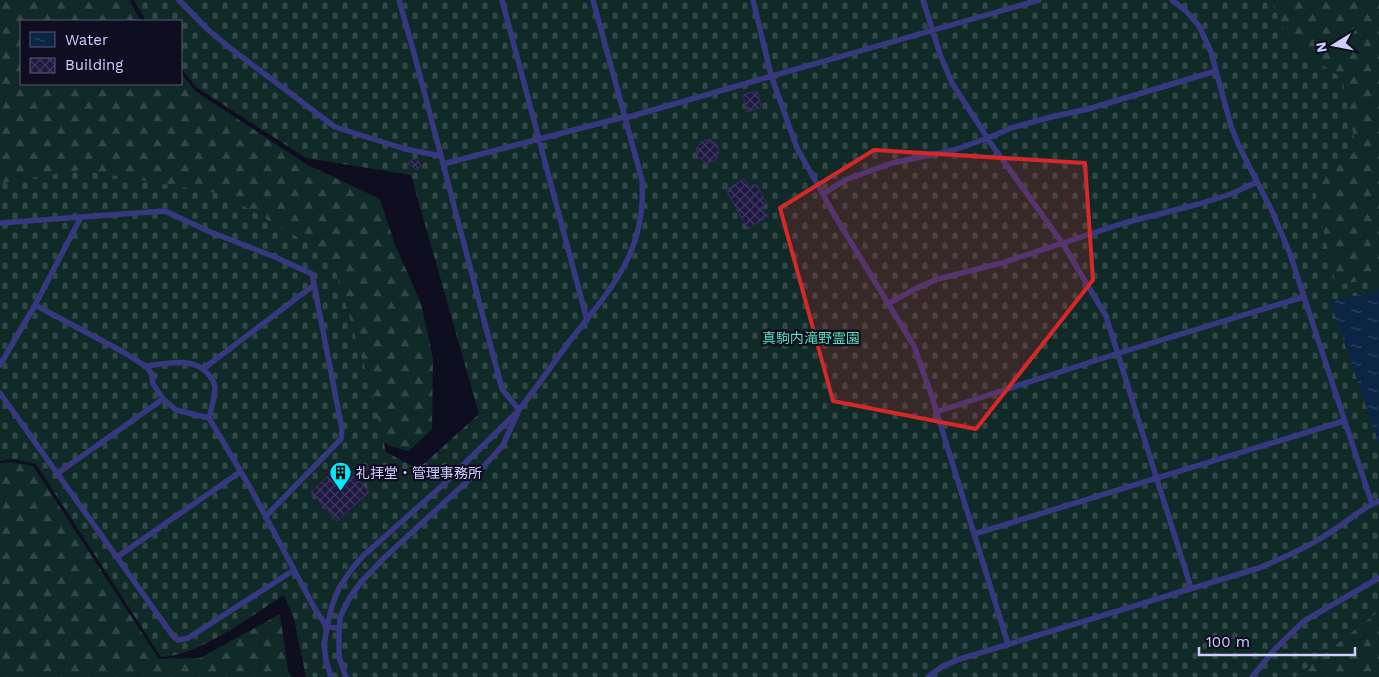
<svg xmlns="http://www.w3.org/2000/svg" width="1379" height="677" viewBox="0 0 1379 677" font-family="'Work Sans','Noto Sans JP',sans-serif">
<defs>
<pattern id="forest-firs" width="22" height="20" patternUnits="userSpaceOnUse" patternTransform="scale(1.25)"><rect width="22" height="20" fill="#102a28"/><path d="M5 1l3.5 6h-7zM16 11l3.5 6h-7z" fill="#324848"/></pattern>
<pattern id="cemetery-stones" width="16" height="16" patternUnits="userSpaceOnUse" patternTransform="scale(1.25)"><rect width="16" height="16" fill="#102a28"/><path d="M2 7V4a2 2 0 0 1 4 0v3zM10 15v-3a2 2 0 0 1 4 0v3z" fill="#324848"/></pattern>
<pattern id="water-ripples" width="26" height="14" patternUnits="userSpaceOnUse" patternTransform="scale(1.25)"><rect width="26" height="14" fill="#0c2545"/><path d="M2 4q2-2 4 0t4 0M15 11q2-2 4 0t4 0" fill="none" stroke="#2e4361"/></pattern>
<pattern id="building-cross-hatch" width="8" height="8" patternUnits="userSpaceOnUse" patternTransform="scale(1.25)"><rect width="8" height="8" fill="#1f1941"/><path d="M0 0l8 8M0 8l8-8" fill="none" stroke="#3e395e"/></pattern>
</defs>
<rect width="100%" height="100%" fill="#0f0d20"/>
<path fill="url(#forest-firs)" d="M0,0H129L141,21H21V84H181V73L195,91L306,164L380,199L395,245L421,303L433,358L432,429L409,451L390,446L0,212Z
M1181,0H1379V288L1336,294Z
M12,462L33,466L159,659L200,658L280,614L288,671L292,677H0V463Z
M1379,588V677H1267Z"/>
<path fill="url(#cemetery-stones)" d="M134,0H1271L1290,44L1342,78L1355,142L1313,186L1336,285L1379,278V611L1295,677H306L294,619L284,595C251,616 199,656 161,657L36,464L13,459L0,461V183L81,170L222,194L331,256L371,388L386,452L418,469L479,414L411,175L306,158L196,87L181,68V21H146Z"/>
<path fill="url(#water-ripples)" d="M1379,291V444L1330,301Z"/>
<path fill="url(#building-cross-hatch)" stroke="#342b6d" d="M757,91L761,107L747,112L743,95Z
M710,139L717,145L719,154L714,161L707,163L698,157L696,149L701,142Z
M414,159L419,162L421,166L417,170L408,163Z
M744,179L749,187L756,184L767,204L761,207L768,216L748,229L726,190Z
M343,463L369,492L337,521L311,492Z"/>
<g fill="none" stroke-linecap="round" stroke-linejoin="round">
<path stroke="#373880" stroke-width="5.5" d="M179,0L207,29L230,48L335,127L405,149L441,156
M399,0L414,53L502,389L519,410C536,388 552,365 569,342C610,289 647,253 642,180L593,0
M502,0L587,320
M753,0L771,75L797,148L835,216L914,346L932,397L1008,644
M923,0L941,57L952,83L992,145L1063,244L1106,316L1191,588
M1172,0L1185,10L1199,26L1211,52L1231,126L1239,146L1271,209L1289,251L1372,504
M625,118L1039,0
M443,164L624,117
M823,194L845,180L892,163L954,150L988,138L1011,128L1051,117L1088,109L1216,71
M0,223L81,217
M889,303L917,288L938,279L1002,263L1124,223L1199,204L1231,194L1257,182
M35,305L125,353L147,367L151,373L153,384L163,399L176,410L209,418L251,489L315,609L327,627L339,628
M0,365L35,305L81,217L165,211L208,231L275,257L312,274L342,429L341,439L265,517
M146,366C167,364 193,356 208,374C211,377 214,383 215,387C215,397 211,409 209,418
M203,369L314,285
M0,393L173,636L178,640L188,638L294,570
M936,412L1119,353L1303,297
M58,473L163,399
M974,534L1344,421
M117,557L240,472
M331,677L326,660L324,645L327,627L332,606L339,588L351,570L363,556L445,483L519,410L503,445L485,465L385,557L361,582L350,597L340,617L339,637V657L346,677
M928,677L943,666L960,659L1259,568C1282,558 1305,549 1326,535C1345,524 1359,509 1379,501
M1252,677L1275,649L1304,621L1379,578"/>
</g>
<path fill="#d62828" fill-opacity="0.2" stroke="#d62828" stroke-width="4" stroke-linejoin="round" d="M874,150L1085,163L1093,280L976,429L833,401L780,208Z"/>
<defs>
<symbol id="building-pin" viewBox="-11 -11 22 30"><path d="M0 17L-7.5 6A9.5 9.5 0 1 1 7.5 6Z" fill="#00ebf7" stroke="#0f0d20"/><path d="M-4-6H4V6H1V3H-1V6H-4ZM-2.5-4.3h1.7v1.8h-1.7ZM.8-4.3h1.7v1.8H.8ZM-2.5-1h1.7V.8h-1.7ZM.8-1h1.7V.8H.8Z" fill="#111"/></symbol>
</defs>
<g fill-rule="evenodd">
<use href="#building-pin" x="328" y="460" width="25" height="34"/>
</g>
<g text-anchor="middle" stroke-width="4.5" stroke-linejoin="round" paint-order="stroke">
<g font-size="14" fill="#58dfb6" stroke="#0f0d20">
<text x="811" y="343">真駒内滝野霊園</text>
</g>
<g font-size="14" fill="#cfccff" stroke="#0f0d20" text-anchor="start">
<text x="356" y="478">礼拝堂・管理事務所</text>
</g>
</g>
<rect x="20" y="20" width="162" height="65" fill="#0f0d20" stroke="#5c5979"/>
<rect x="30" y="32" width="25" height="15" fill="url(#water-ripples)" stroke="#5c5979"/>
<text x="65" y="45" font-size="15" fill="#cfccff">Water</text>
<rect x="30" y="58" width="25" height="15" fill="url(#building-cross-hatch)" stroke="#5c5979"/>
<text x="65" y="70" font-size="15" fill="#cfccff">Building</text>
<g transform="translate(1334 45) rotate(260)" stroke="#0f0d20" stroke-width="4" paint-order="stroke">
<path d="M0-4L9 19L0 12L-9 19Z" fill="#cfccff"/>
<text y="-8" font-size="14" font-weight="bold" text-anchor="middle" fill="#cfccff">N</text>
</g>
<path d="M1199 647v8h156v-8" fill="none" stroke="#cfccff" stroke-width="2.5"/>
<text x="1206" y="647" font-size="15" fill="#cfccff" stroke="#0f0d20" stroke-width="4" paint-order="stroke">100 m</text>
</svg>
